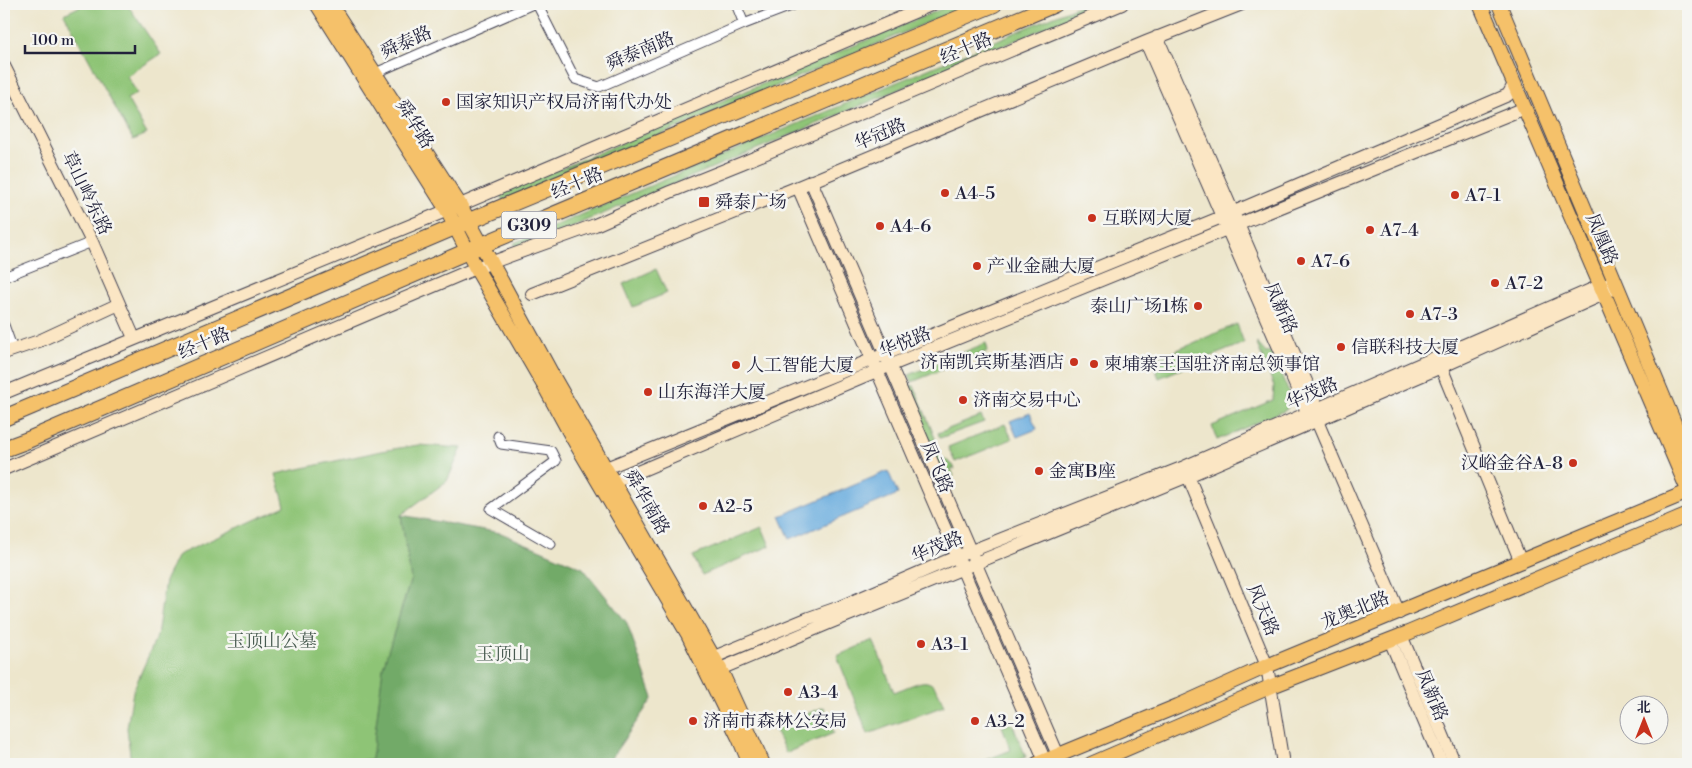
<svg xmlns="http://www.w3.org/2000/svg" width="1692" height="768" viewBox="0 0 1692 768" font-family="'Libre Bodoni','Noto Serif SC',serif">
<rect width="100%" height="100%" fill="#f6f6f2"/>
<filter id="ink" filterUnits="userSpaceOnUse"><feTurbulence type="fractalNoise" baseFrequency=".02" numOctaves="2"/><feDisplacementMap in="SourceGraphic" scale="10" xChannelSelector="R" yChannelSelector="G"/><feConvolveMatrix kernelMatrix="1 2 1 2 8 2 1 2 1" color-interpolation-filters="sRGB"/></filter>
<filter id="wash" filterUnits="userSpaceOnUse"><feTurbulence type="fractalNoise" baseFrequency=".0096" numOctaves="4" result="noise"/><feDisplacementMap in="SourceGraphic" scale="20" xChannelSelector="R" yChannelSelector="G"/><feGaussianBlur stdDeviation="1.12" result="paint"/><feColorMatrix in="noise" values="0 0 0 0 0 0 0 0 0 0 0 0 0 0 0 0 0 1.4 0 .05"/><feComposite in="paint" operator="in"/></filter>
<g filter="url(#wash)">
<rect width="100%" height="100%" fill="#ede6cc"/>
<path fill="#8ec476" stroke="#587358" d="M85,4H127L161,54L127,76L137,93L127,99L147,134L133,140L64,14Z
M953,4H972L503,201L500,194Z
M1083,4H1102L517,250L514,243Z
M656,269L667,293L633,307L623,284Z
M1237,324L1244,343L1159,378L1152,361Z
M1256,342L1266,353L1271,352L1290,395V403L1286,410L1217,440L1212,426L1273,400L1274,386Z
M986,343L988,351L912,382L909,375Z
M907,384L914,386L935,438L934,443L928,441L906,387Z
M981,416L984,422L940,438L938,433Z
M1005,424L1012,439L955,462L948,447Z
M418,445L462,448L447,481L401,515L411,578L383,669L372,759L341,764H131L127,728L133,691L157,636L165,581L178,555L285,506L276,474L381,451Z
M939,455L953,465L955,469H951L954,476L945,479L935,456Z
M762,527L770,546L702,575L693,556Z
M873,640L894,692C923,682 931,670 944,706L868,734L837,656Z
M824,707L834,733L786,753L773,727Z
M1012,723L1026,757L1009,764H976L1011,750L1002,726Z"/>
<path fill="#72aa67" stroke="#4a6651" d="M401,515L501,533L583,568L627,623L653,698L607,764H341L372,759L383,667L411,579Z"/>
<path fill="#69acde" stroke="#46678c" d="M1030,413L1037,429L1017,437L1010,421Z
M888,471L898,494L790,539L780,516Z"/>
</g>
<g filter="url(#ink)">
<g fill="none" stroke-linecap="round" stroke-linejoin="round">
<defs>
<path id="street" d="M537,4L575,79L599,87L744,24L796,4
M736,4L744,24
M373,74L533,4
M4,277L92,242
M4,325L13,350
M498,436L501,444L551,451L556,461L491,509L551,544"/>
<path id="secondary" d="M1157,37L1318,409L1317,416
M1146,42L1308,414L1317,421L1399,613
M4,66L92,242L134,338
M811,181L1058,755
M798,187L1045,761
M532,294L798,187L1146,42L1242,4
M4,353L39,341L119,304
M1441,367L1521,562
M4,393L460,205L933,4
M606,468L1234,212L1508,95L1514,84
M4,469L476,268L595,225L670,192L742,163L1122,4
M1188,476L1267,666L1283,764
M614,482L862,377L1525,108
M1401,635L1455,764
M1390,640L1442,764
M714,657L809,618L840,607L956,557L1184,467L1602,285H1609
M720,669L829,623L1188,476L1441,367L1606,293L1611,289"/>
<path id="primary" d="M317,4L447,210L476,268L545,387L571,435L688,634L739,738L750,764
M330,4L460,205L555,380L720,669L763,764
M1480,4L1688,490
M1499,4L1688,456
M1037,764L1178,706L1267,666L1688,492
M1091,764L1272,686L1408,633L1688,515"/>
<path id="highway" d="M4,418L469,221L994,4
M4,449L28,440L482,245L1055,4"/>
</defs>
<use href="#street" stroke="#403f51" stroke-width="11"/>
<use href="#secondary" stroke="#403f51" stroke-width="14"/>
<use href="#primary" stroke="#403f51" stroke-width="16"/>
<use href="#highway" stroke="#403f51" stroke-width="18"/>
<use href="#street" stroke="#fff" stroke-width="9"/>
<use href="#secondary" stroke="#fbe6c4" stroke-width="12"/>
<use href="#primary" stroke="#f5c16b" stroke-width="14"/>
<use href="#highway" stroke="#f5c16b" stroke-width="16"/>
</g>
</g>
<g fill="#c8321e" stroke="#f6f6f2" stroke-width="2">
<circle cx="446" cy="102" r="5"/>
<circle cx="945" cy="193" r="5"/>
<circle cx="1455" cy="195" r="5"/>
<rect x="698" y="196" width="12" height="12" rx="2.5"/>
<circle cx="1092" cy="218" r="5"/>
<circle cx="880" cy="226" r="5"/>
<circle cx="1370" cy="230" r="5"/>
<circle cx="1301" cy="261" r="5"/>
<circle cx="977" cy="266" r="5"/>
<circle cx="1495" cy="283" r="5"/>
<circle cx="1198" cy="306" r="5"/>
<circle cx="1410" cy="314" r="5"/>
<circle cx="1341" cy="347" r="5"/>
<circle cx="1074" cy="362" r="5"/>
<circle cx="1094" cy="364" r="5"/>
<circle cx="736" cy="365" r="5"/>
<circle cx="648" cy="392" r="5"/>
<circle cx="963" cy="400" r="5"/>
<circle cx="1573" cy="463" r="5"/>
<circle cx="1039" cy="471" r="5"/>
<circle cx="703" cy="506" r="5"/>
<circle cx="921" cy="644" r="5"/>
<circle cx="788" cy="692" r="5"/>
<circle cx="693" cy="721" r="5"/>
<circle cx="975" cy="721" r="5"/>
</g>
<g text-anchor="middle" stroke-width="5" stroke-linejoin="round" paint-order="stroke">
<rect fill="#f6f6f2" stroke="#626272" stroke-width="1" x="501.5" y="211.5" width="55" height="27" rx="4"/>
<g font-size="16" font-weight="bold" fill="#22223b">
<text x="529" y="231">G309</text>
</g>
<g font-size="18" fill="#22223b" stroke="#f6f6f2">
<text transform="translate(406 42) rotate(-24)" y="6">舜泰路</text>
<text transform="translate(966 48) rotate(-23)" y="6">经十路</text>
<text transform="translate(640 51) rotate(-23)" y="6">舜泰南路</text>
<text transform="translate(415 124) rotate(58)" y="6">舜华路</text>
<text transform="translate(880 134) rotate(-23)" y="6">华冠路</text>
<text transform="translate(577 183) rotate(-23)" y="6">经十路</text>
<text transform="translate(87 193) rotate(64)" y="6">草山岭东路</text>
<text transform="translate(1602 239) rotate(67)" y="6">凤凰路</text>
<text transform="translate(1281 308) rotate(66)" y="6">凤新路</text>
<text transform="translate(905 342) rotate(-22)" y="6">华悦路</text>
<text transform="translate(204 343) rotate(-23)" y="6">经十路</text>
<text transform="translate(1312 393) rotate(-23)" y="6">华茂路</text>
<text transform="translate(937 467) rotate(67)" y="6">凤飞路</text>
<text transform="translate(647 502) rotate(60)" y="6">舜华南路</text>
<text transform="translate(937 547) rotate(-23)" y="6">华茂路</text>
<text transform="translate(1263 610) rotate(67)" y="6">风天路</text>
<text transform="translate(1355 610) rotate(-22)" y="6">龙奥北路</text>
<text transform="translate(1432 695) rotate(67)" y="6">凤新路</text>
</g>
<g font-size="18" fill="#22223b" stroke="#f6f6f2" text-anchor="start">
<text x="456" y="108">国家知识产权局济南代办处</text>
<text x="955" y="199">A4-5</text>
<text x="1465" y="201">A7-1</text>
<text x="715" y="208">舜泰广场</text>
<text x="1102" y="224">互联网大厦</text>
<text x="890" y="232">A4-6</text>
<text x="1380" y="236">A7-4</text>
<text x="1311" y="267">A7-6</text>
<text x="987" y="272">产业金融大厦</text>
<text x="1505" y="289">A7-2</text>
<text x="1188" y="312" text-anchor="end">泰山广场1栋</text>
<text x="1420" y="320">A7-3</text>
<text x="1351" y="353">信联科技大厦</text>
<text x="1064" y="368" text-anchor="end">济南凯宾斯基酒店</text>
<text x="1104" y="370">柬埔寨王国驻济南总领事馆</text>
<text x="746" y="371">人工智能大厦</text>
<text x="658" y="398">山东海洋大厦</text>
<text x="973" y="406">济南交易中心</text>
<text x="1563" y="469" text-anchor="end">汉峪金谷A-8</text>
<text x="1049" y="477">金寓B座</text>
<text x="713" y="512">A2-5</text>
<text x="931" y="650">A3-1</text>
<text x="798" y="698">A3-4</text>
<text x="703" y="727">济南市森林公安局</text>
<text x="985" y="727">A3-2</text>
</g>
<g font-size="18" fill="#485b50" stroke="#f6f6f2">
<text x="272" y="647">玉顶山公墓</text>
<text x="503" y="660">玉顶山</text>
</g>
</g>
<rect width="1692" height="768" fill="none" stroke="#f6f6f2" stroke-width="20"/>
<g transform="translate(1644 720)"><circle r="24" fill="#f6f6f2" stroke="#a1a1a9"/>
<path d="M0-4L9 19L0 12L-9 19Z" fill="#c8321e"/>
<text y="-8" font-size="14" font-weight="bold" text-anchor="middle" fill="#22223b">北</text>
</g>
<path d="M25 45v8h110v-8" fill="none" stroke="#22223b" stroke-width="2.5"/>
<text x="32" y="45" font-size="15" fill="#22223b" stroke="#f6f6f2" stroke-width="4" paint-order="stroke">100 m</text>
</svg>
